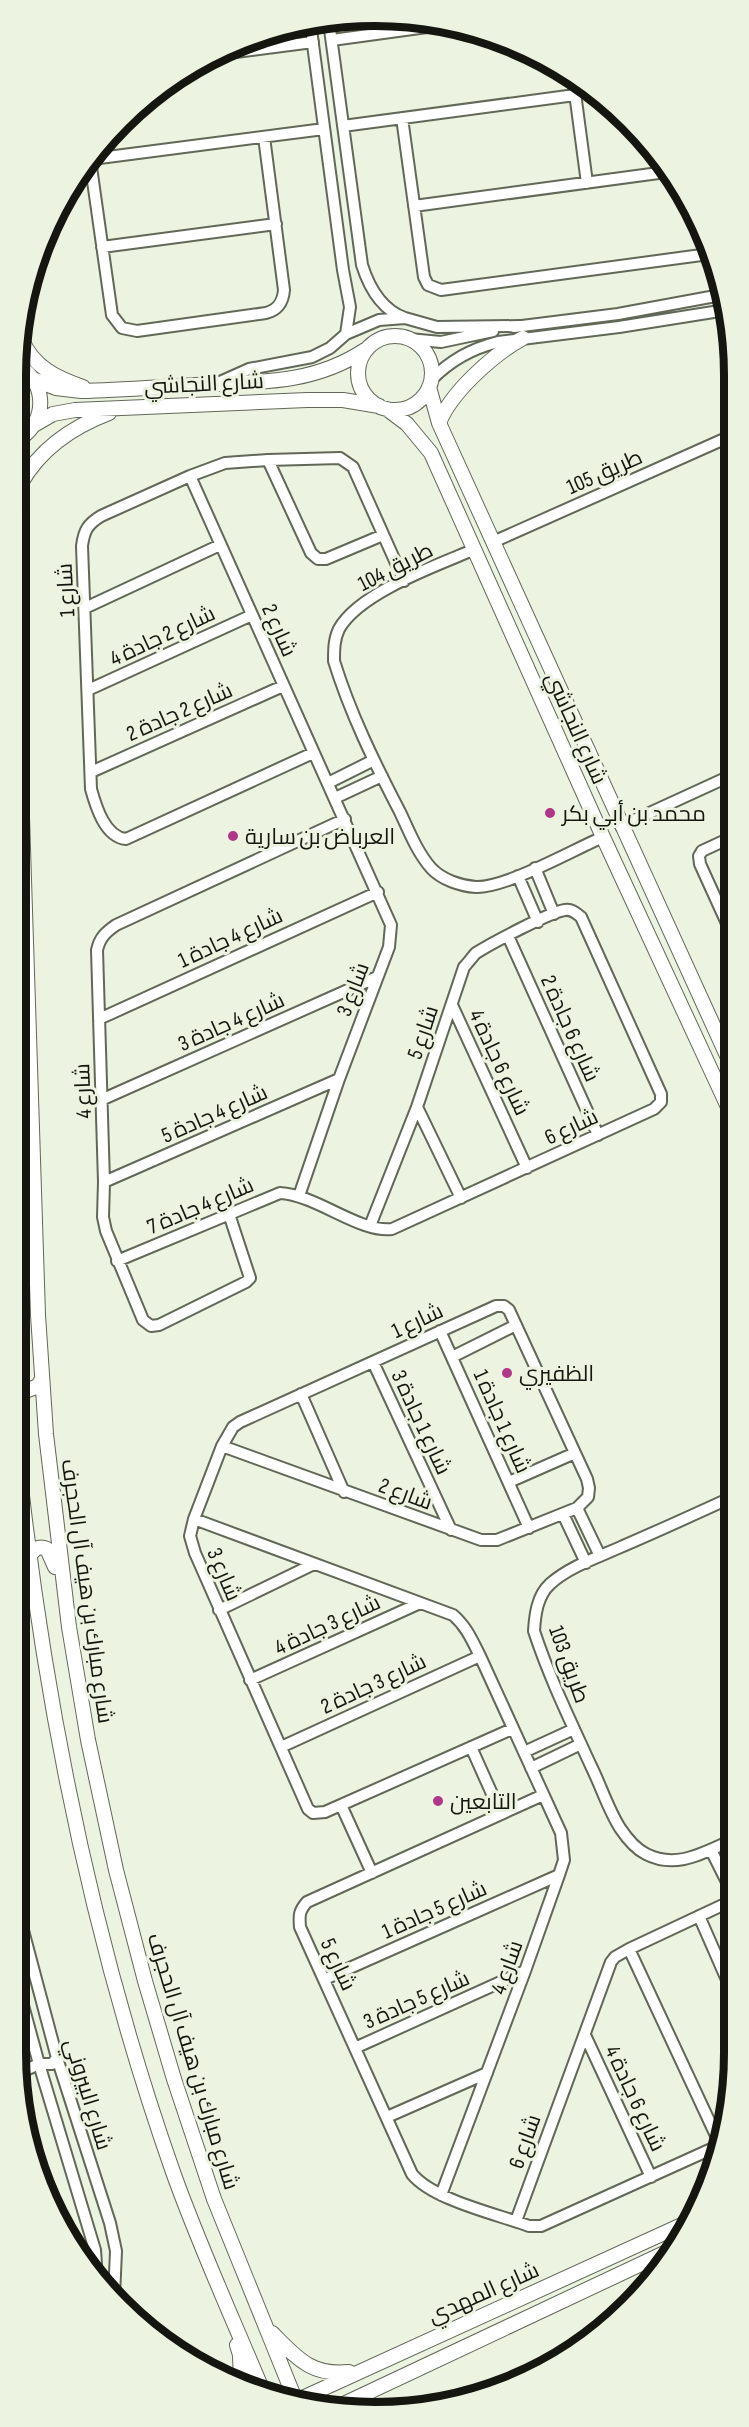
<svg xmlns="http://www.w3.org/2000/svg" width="749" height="2427" viewBox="0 0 749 2427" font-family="'Sofia Sans Condensed',Cairo,sans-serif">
<rect width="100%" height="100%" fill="#ecf3e0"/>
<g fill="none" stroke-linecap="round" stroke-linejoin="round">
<defs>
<path id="minor" d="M310,22L343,270L350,307L346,334
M329,22L362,265C369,287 382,310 405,318
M332,40L449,24
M228,53L313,42
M573,78L587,183
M402,118L424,277L428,285L441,290L709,254
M343,126L575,95
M92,159L324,129
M90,160L112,315L122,328L137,331L266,313C278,310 283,302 284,290L264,137
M414,206L666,172
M102,247L276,224
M514,327L618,314L721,295
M409,339L441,342L493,331
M431,380C451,360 471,349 498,342L619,327L726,310
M220,382L249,369L312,357L330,348L346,334L379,320L405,318L437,327L520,326
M268,460L311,553L318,559H326L383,535
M190,476L391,925L389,947L339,1079L299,1196
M493,542L731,436
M473,550C435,566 359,593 339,629C334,639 334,650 334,661C350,713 375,764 400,812C409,831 417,852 431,868C442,880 461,886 476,887C506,888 573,850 603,837
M85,608L220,545
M88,690L252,615
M313,753L126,839C105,837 96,807 91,789L82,546C84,530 88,524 101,516L190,476L225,463L268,460L340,458L353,467L404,581
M91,772L283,686
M328,783L374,760
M335,798L382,776
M621,826L730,776
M535,868L554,914
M518,876L538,922
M730,930L700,864L699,856L702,851L730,838
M508,936L598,1135
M452,1005L527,1168
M99,1019L378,892
M101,1100L377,977
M417,1107L461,1198
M104,1182L339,1079
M229,1214L250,1278L246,1282L159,1325L151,1326L143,1320L106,1231L103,1217L104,1182L97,950C100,937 106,932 116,925L345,819
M117,1261L280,1193C317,1195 359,1233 392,1229L654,1109L661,1102V1094L581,917C576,913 572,909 565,910C550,912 490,944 476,953C472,957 468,963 464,967L417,1107L370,1226
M440,1331L529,1528
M452,1357L516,1325
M373,1362L451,1530
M301,1394L344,1492
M222,1446L481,1540H497L577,1508L588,1497L589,1488L587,1479L509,1310L504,1306H496L240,1422L233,1427L222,1446L194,1519L190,1536L195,1553L308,1809L313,1813L325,1812L512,1729
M509,1482L575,1453
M577,1508L600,1556
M563,1514L586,1563
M194,1519L453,1615C466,1626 472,1640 480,1656L561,1833L564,1860L559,1875L525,1971L441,2195
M219,1610L314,1564
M250,1680L420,1603
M281,1747L480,1656
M471,1747L501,1814
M524,1752L574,1729
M531,1768L581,1744
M543,1795L307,1902C299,1911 299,1915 300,1927L412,2174C433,2200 497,2214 529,2226H541L718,2146
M341,1805L372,1873
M728,1842C701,1854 675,1869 646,1854C636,1849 626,1837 620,1828C608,1809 601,1786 591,1766C571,1722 549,1677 534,1631C535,1615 537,1596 550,1584C570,1566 599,1557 623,1546C658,1531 693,1515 728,1499
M711,1850L728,1884
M16,1904L57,2058L110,2223L116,2251L114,2297
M699,1916L727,1980
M629,1949L719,2142
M15,1976L39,2064L95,2250L97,2278
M325,1979L559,1875
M585,2035L651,2177
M357,2047L525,1971
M19,2073L39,2064H52L57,2058
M387,2117L487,2073
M516,2221L611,1962L615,1957L629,1949L727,1903"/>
<path id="major" d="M358 373a37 37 0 1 1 74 0a37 37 0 1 1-74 0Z
M22,340C33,367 57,378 83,387
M33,379L56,388L81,391C119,390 158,387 196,385C257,382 312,385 365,350
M429,387L439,423L729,1060
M387,409L407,424L431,453L603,837L729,1109
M439,423C451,392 494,354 523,338
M34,425L53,414L75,410L307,400H343L379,406
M21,438C47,419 46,386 22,368
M21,483C41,448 72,427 109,413
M20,755L38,1315L46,1434L69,1627L88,1740L116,1870L145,1981L174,2079L214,2199L295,2399
M18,1380L22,1387L28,1390L38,1386L42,1379
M17,1451C43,1696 91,1939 173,2172C199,2245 232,2317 262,2389
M29,1556C35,1549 38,1545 47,1549L55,1567
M272,2333C297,2358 311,2376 349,2372
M237,2345L240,2355L241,2383
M298,2400L686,2223
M333,2409L675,2248"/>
</defs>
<use href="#minor" stroke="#626857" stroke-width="14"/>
<use href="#major" stroke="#626857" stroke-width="16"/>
<use href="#minor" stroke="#fff" stroke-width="10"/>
<use href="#major" stroke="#fff" stroke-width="14"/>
</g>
<g fill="#b13689" stroke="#ecf3e0" stroke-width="2">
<circle cx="550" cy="813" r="6"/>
<circle cx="233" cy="836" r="6"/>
<circle cx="507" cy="1373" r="6"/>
<circle cx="438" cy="1801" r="6"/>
</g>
<g text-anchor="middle" stroke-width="6" stroke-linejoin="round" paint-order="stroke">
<g font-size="22" fill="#14160f" stroke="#ecf3e0">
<text transform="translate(204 383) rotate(-3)" y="8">شارع النجاشي</text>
<text transform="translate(604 471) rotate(-24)" y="8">طريق 105</text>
<text transform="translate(395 566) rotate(-27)" y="8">طريق 104</text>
<text transform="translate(65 590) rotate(-93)" y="8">شارع 1</text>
<text transform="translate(280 630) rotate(66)" y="8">شارع 2</text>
<text transform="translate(162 635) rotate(-25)" y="8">شارع 2 جادة 4</text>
<text transform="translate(179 711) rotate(-24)" y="8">شارع 2 جادة 2</text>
<text transform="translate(577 728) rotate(66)" y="8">شارع النجاشي</text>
<text transform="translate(230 937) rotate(-25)" y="8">شارع 4 جادة 1</text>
<text transform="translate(352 989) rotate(-69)" y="8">شارع 3</text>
<text transform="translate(231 1021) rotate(-24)" y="8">شارع 4 جادة 3</text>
<text transform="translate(571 1028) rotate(66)" y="8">شارع 6 جادة 2</text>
<text transform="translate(422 1032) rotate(-71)" y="8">شارع 5</text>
<text transform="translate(500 1062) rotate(65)" y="8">شارع 6 جادة 4</text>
<text transform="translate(82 1091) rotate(-92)" y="8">شارع 4</text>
<text transform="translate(214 1113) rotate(-24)" y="8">شارع 4 جادة 5</text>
<text transform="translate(571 1126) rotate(-25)" y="8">شارع 6</text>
<text transform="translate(200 1205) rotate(-23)" y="8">شارع 4 جادة 7</text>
<text transform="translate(417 1320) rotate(-25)" y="8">شارع 1</text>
<text transform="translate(503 1421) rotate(66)" y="8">شارع 1 جادة 1</text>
<text transform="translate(422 1422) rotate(65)" y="8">شارع 1 جادة 3</text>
<text transform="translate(406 1493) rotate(20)" y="8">شارع 2</text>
<text transform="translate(225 1574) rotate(67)" y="8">شارع 3</text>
<text transform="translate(88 1591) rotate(82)" y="8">شارع مبارك بن هيف آل الحجرف</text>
<text transform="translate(327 1624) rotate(-25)" y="8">شارع 3 جادة 4</text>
<text transform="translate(570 1664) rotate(70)" y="8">طريق 103</text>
<text transform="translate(373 1683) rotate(-25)" y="8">شارع 3 جادة 2</text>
<text transform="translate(434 1909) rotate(-24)" y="8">شارع 5 جادة 1</text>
<text transform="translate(339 1964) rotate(65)" y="8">شارع 5</text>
<text transform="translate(506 1967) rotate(-70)" y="8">شارع 4</text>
<text transform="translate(416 1999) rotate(-24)" y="8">شارع 5 جادة 3</text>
<text transform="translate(194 2061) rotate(73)" y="8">شارع مبارك بن هيف آل الحجرف</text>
<text transform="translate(89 2094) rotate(73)" y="8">شارع البيروني</text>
<text transform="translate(636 2098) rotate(65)" y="8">شارع 6 جادة 4</text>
<text transform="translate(524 2141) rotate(-70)" y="8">شارع 6</text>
<text transform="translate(483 2292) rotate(-24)" y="8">شارع المهدي</text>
</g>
<g font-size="22" fill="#14160f" stroke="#ecf3e0" text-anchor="start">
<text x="562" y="821">محمد بن أبي بكر</text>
<text x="245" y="844">العرباض بن سارية</text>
<text x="519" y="1381">الظفيري</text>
<text x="450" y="1809">التابعين</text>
</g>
</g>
<path d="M0 0H749V2427H0ZM375 26H375A349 349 0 0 1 724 375V2053A349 349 0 0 1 375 2402H375A349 349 0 0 1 26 2053V375A349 349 0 0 1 375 26Z" fill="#ecf3e0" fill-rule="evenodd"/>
<path fill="none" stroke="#14160f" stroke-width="8" d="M375 26H375A349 349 0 0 1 724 375V2053A349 349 0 0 1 375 2402H375A349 349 0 0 1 26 2053V375A349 349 0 0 1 375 26Z"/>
</svg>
